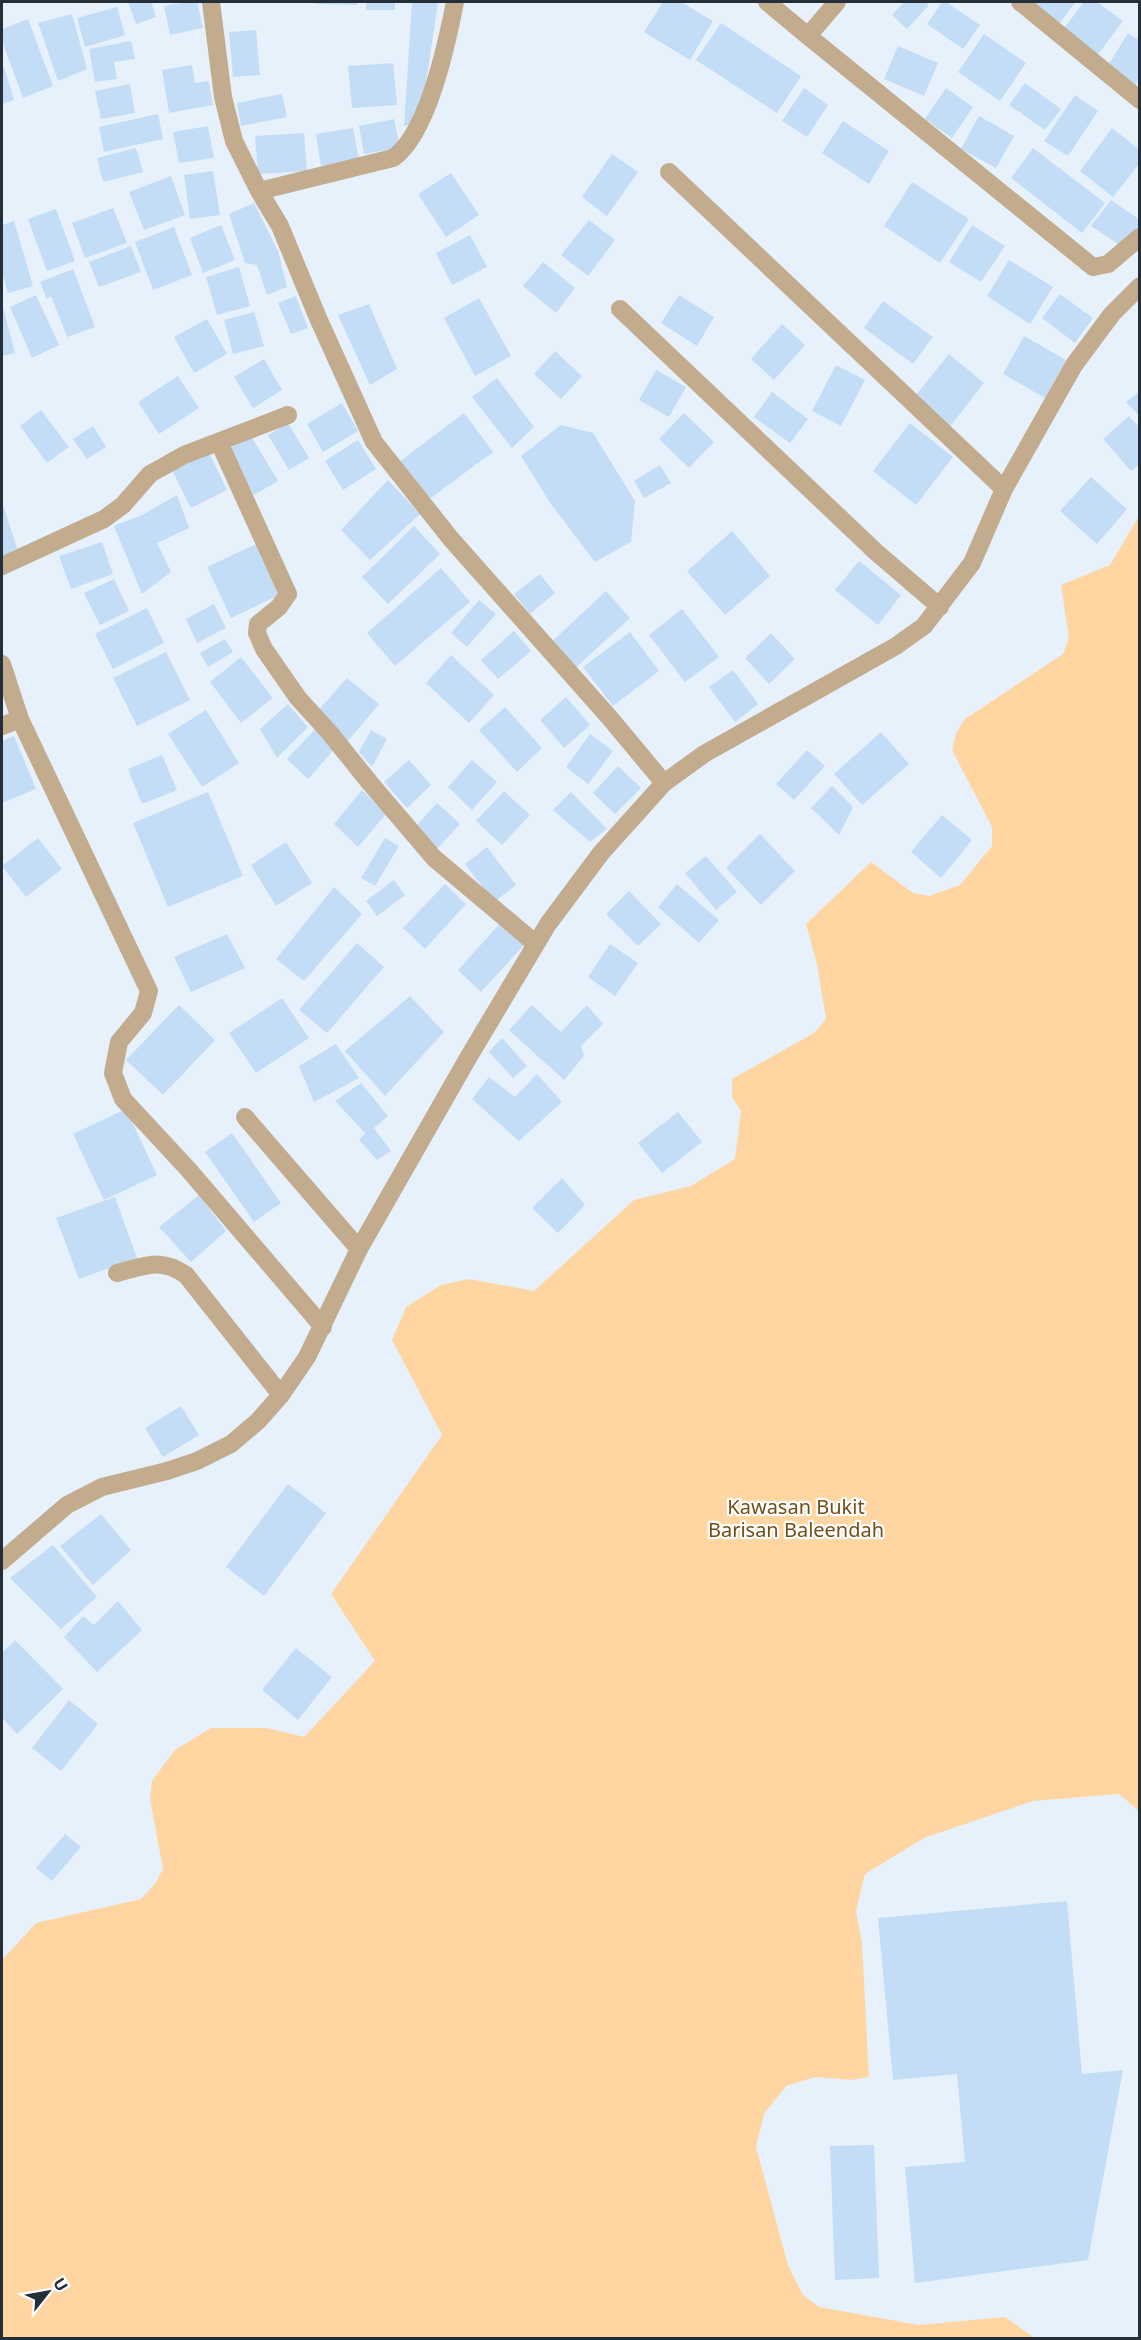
<svg xmlns="http://www.w3.org/2000/svg" width="1141" height="2340" viewBox="0 0 1141 2340" font-family="'Noto Sans',sans-serif">
<rect width="100%" height="100%" fill="#e6f1fb"/>
<path fill="#ffd5a2" d="M1139,516V1811L1119,1794L1033,1801L924,1838L865,1874L856,1911L862,1944L869,2077L851,2080L816,2077L786,2086L764,2114L756,2147L788,2265L803,2295L819,2307L919,2325L1005,2317L1035,2338H2V1960L36,1923L141,1899L155,1884L163,1869L150,1799L152,1781L175,1750L211,1728H267L304,1737L375,1661L331,1594L442,1435L392,1340L406,1307L441,1285L469,1279L534,1291L634,1200L691,1186L735,1159L741,1111L732,1097V1079L814,1033L826,1019L817,964L806,924L871,862L913,893L929,896L960,885L992,846V827L952,750L956,733L965,719L1063,654L1069,638L1061,585L1110,565Z"/>
<path fill="#c3ddf6" d="M128,2H151L156,17L136,24Z
M187,2H197L203,28L170,35L164,6Z
M315,2H357V5L315,4Z
M366,2H395V10H366Z
M412,2H438L420,123L404,126Z
M663,2H681L713,21L690,60L644,32Z
M904,2H926L929,5L907,29L892,15Z
M942,2H946L980,25L963,49L927,24Z
M1027,2H1076L1058,25Z
M1084,2H1097L1123,21L1096,57L1062,31Z
M117,7L125,35L85,47L77,18Z
M72,14L87,69L58,81L38,23Z
M28,19L53,86L23,98L2,41V29Z
M721,23L801,76L777,113L696,60Z
M256,30L260,75L233,77L229,32Z
M1128,33L1140,41V78L1132,89L1106,69Z
M984,34L1026,63L1000,101L958,72Z
M131,41L135,59L114,62L117,79L95,82L89,49Z
M898,46L938,63L924,96L884,79Z
M393,63L397,105L352,108L348,66Z
M192,65L195,83L209,81L213,105L169,113L162,70Z
M4,67L14,100L2,104V68Z
M1025,83L1061,109L1045,130L1009,105Z
M130,84L135,113L101,119L95,91Z
M804,88L828,105L807,137L782,121Z
M946,88L973,107L952,138L925,119Z
M282,94L287,117L241,126L237,103Z
M1075,95L1098,111L1068,156L1044,141Z
M158,114L163,139L104,152L99,127Z
M979,116L1014,136L996,168L961,149Z
M394,119L400,148L364,154L359,126Z
M843,121L889,151L869,184L822,153Z
M208,126L214,158L179,163L173,132Z
M353,128L359,160L321,166L316,134Z
M1112,128L1140,150V163L1113,197L1080,171Z
M304,133L307,171L258,174L255,136Z
M136,148L143,172L103,182L97,158Z
M1033,148L1105,203L1082,233L1011,178Z
M612,154L638,172L607,216L582,197Z
M213,171L220,215L190,219L184,175Z
M451,173L479,215L446,237L418,194Z
M171,176L185,215L144,230L129,192Z
M912,182L969,219L940,263L884,226Z
M1111,200L1140,220V230L1121,246L1091,226Z
M254,203L278,251L287,287L267,295L257,265L245,263L229,214Z
M113,208L127,243L85,258L72,223Z
M56,209L75,261L47,271L28,219Z
M589,220L615,240L588,276L561,255Z
M14,221L33,286L8,293L2,272V225Z
M221,225L235,260L203,273L190,238Z
M972,225L1005,246L981,282L949,262Z
M174,227L192,275L153,290L135,242Z
M470,235L487,267L452,285L436,253Z
M131,246L141,272L99,287L89,262Z
M1009,260L1053,287L1030,324L987,296Z
M543,262L575,288L556,313L523,286Z
M239,267L250,306L217,315L206,277Z
M73,269L95,327L67,337L51,296L47,299L40,282Z
M1060,294L1093,318L1075,343L1042,318Z
M36,295L59,345L32,358L10,307Z
M679,295L714,317L697,346L661,323Z
M296,296L308,328L291,334L278,303Z
M479,298L511,356L475,376L444,318Z
M883,301L933,337L913,364L864,328Z
M2,304L15,353L2,356Z
M369,304L397,369L370,385L338,315Z
M254,312L264,346L233,354L224,320Z
M207,319L227,354L194,373L174,337Z
M782,324L805,345L774,380L751,359Z
M1024,336L1066,360L1045,398L1003,374Z
M555,351L582,376L561,399L534,374Z
M949,354L984,383L948,429L912,400Z
M264,359L282,390L253,408L234,377Z
M836,365L865,380L841,426L812,411Z
M656,370L686,387L669,417L639,400Z
M178,376L199,408L159,434L138,402Z
M497,378L534,427L512,448L472,397Z
M1140,391V417L1126,402Z
M772,392L808,419L790,443L754,417Z
M342,403L358,431L323,452L307,424Z
M41,410L69,447L47,463L20,426Z
M464,413L493,452L428,500L399,462Z
M684,413L714,442L689,468L659,439Z
M1129,416L1140,428V464L1131,471L1103,439Z
M288,423L309,458L289,470L268,435Z
M910,423L953,457L916,505L873,471Z
M561,425L593,433L635,501L631,542L595,562L551,504L521,456Z
M93,426L106,447L87,459L73,439Z
M251,436L278,481L254,495L227,450Z
M358,440L376,469L343,490L325,461Z
M208,450L227,490L191,508L171,468Z
M660,465L671,483L644,498L634,481Z
M1091,477L1127,509L1097,544L1060,511Z
M388,480L420,514L370,560L341,530Z
M177,495L189,528L157,543L171,572L142,594L114,526L142,515Z
M2,502L18,551L2,560Z
M414,526L440,554L388,604L362,577Z
M732,531L770,576L725,615L687,571Z
M102,542L113,574L71,589L59,556Z
M258,543L283,593L231,618L207,567Z
M859,561L901,595L878,625L835,590Z
M441,568L470,602L395,666L367,633Z
M540,574L555,593L530,614L514,594Z
M114,579L129,611L100,625L84,593Z
M606,591L630,618L572,671L548,645Z
M479,600L496,614L467,647L451,633Z
M214,604L226,628L197,643L186,619Z
M147,608L164,643L113,669L95,634Z
M682,609L719,657L685,682L649,635Z
M514,631L531,651L498,679L481,660Z
M630,632L659,671L613,706L583,667Z
M771,633L795,659L769,684L745,658Z
M225,639L233,652L208,667L200,653Z
M166,652L190,700L137,726L113,678Z
M451,655L494,695L469,723L426,683Z
M241,657L273,698L241,723L210,682Z
M733,670L758,704L735,722L709,687Z
M347,678L379,704L347,742L315,714Z
M566,697L590,725L564,748L540,720Z
M288,704L308,727L277,758L260,729Z
M505,707L542,748L517,772L479,730Z
M206,710L239,763L202,787L168,734Z
M319,725L337,746L308,779L287,759Z
M371,730L387,739L372,767L359,752Z
M881,732L909,764L862,805L834,774Z
M590,734L613,751L588,784L566,767Z
M14,736L36,789L2,803V741Z
M807,750L825,766L794,800L776,784Z
M162,755L177,790L142,804L128,769Z
M409,760L431,785L407,808L384,782Z
M472,760L497,782L472,810L448,787Z
M618,766L641,788L615,814L593,793Z
M832,786L853,807L839,835L811,808Z
M362,790L386,814L358,847L334,824Z
M504,791L530,815L502,845L476,821Z
M208,792L243,876L168,907L133,823Z
M571,792L607,829L590,842L553,810Z
M437,803L460,824L437,849L415,827Z
M942,815L972,840L941,878L911,852Z
M760,834L795,871L761,905L726,868Z
M38,838L62,869L26,897L2,866Z
M385,838L399,846L375,886L361,878Z
M286,842L312,883L276,906L251,865Z
M487,847L516,885L494,902L465,864Z
M706,856L737,892L716,910L685,873Z
M394,880L405,895L377,916L366,901Z
M445,884L466,904L425,949L403,928Z
M677,884L719,920L699,943L658,907Z
M334,887L362,914L304,981L276,959Z
M629,891L661,924L638,946L606,914Z
M504,919L526,943L481,992L458,970Z
M227,934L245,968L191,992L174,957Z
M357,943L384,967L327,1033L299,1010Z
M610,944L638,963L615,996L588,977Z
M410,996L444,1032L385,1096L345,1051Z
M282,998L309,1038L256,1073L229,1033Z
M179,1005L215,1040L163,1095L126,1060Z
M532,1005L561,1032L587,1005L603,1024L581,1046L584,1056L564,1080L509,1030Z
M502,1038L527,1066L513,1078L489,1052Z
M336,1044L359,1078L314,1102L299,1066Z
M537,1074L562,1102L519,1141L472,1099L489,1077L515,1097Z
M361,1083L388,1116L374,1128L391,1151L377,1160L359,1140L365,1133L335,1101Z
M126,1109L157,1175L104,1200L73,1134Z
M678,1112L702,1142L662,1173L638,1143Z
M232,1133L281,1203L254,1222L205,1152Z
M562,1178L585,1205L558,1233L532,1208Z
M199,1195L226,1231L191,1262L159,1227Z
M115,1197L137,1258L79,1279L56,1218Z
M181,1406L199,1435L163,1457L145,1428Z
M288,1484L326,1513L264,1596L226,1567Z
M101,1514L131,1550L93,1585L60,1546Z
M53,1545L97,1597L61,1629L10,1578Z
M118,1601L142,1630L97,1672L64,1637L83,1616L94,1625Z
M15,1640L63,1689L17,1734L2,1718V1653Z
M296,1648L332,1677L298,1720L262,1690Z
M69,1700L98,1724L61,1771L32,1748Z
M65,1834L81,1847L52,1881L36,1868Z
M1067,1901L1082,2074L1123,2070L1088,2260L915,2283L905,2167L965,2162L957,2074L893,2080L878,1918Z
M874,2145L879,2278L835,2280L830,2146Z"/>
<g fill="none" stroke-linecap="round" stroke-linejoin="round">
<path stroke="#c3ab8d" stroke-width="18" d="M211,2L223,97L234,141L259,191L280,226L318,318L374,442L451,539L609,717L664,783
M767,2L808,36L837,2
M1020,2L1140,100
M808,36L1093,267L1108,264L1140,237
M669,172L1004,489
M259,191L393,158C428,134 447,43 455,2
M620,309L876,552L940,607
M219,442L288,594L279,607L258,624L257,633L264,649L298,698L329,732L370,783L434,858L536,944
M2,566L104,519L123,505L150,474L184,455L288,415
M2,664L20,719L149,991L143,1013L119,1042L113,1073L123,1099L188,1169L323,1327
M2,726L20,719
M245,1117L359,1249
M117,1273C145,1266 160,1257 186,1275L281,1395
M2,1561L67,1505L102,1487L167,1471L197,1461L231,1444L258,1421L281,1395L307,1357L359,1249L468,1058L548,924L601,853L664,783L704,754L896,646L924,626L972,563L1004,489L1074,365L1112,314L1140,286"/>
</g>
<g text-anchor="middle" stroke-width="4.5" stroke-linejoin="round" paint-order="stroke">
<g font-size="20" fill="#734e19" stroke="#fff">
<text x="796" y="1514">Kawasan Bukit<tspan x="796" dy="23">Barisan Baleendah</tspan></text>
</g>
</g>
<rect width="1141" height="2340" fill="none" stroke="#252f39" stroke-width="6"/>
<g transform="translate(48 2292) rotate(59)" stroke="#ffffff" stroke-width="4.5" paint-order="stroke">
<path d="M0-4.5L10 22L0 15L-10 22Z" fill="#252f39"/>
<text y="-9" font-size="16" font-weight="bold" text-anchor="middle" fill="#252f39">U</text>
</g>
</svg>
